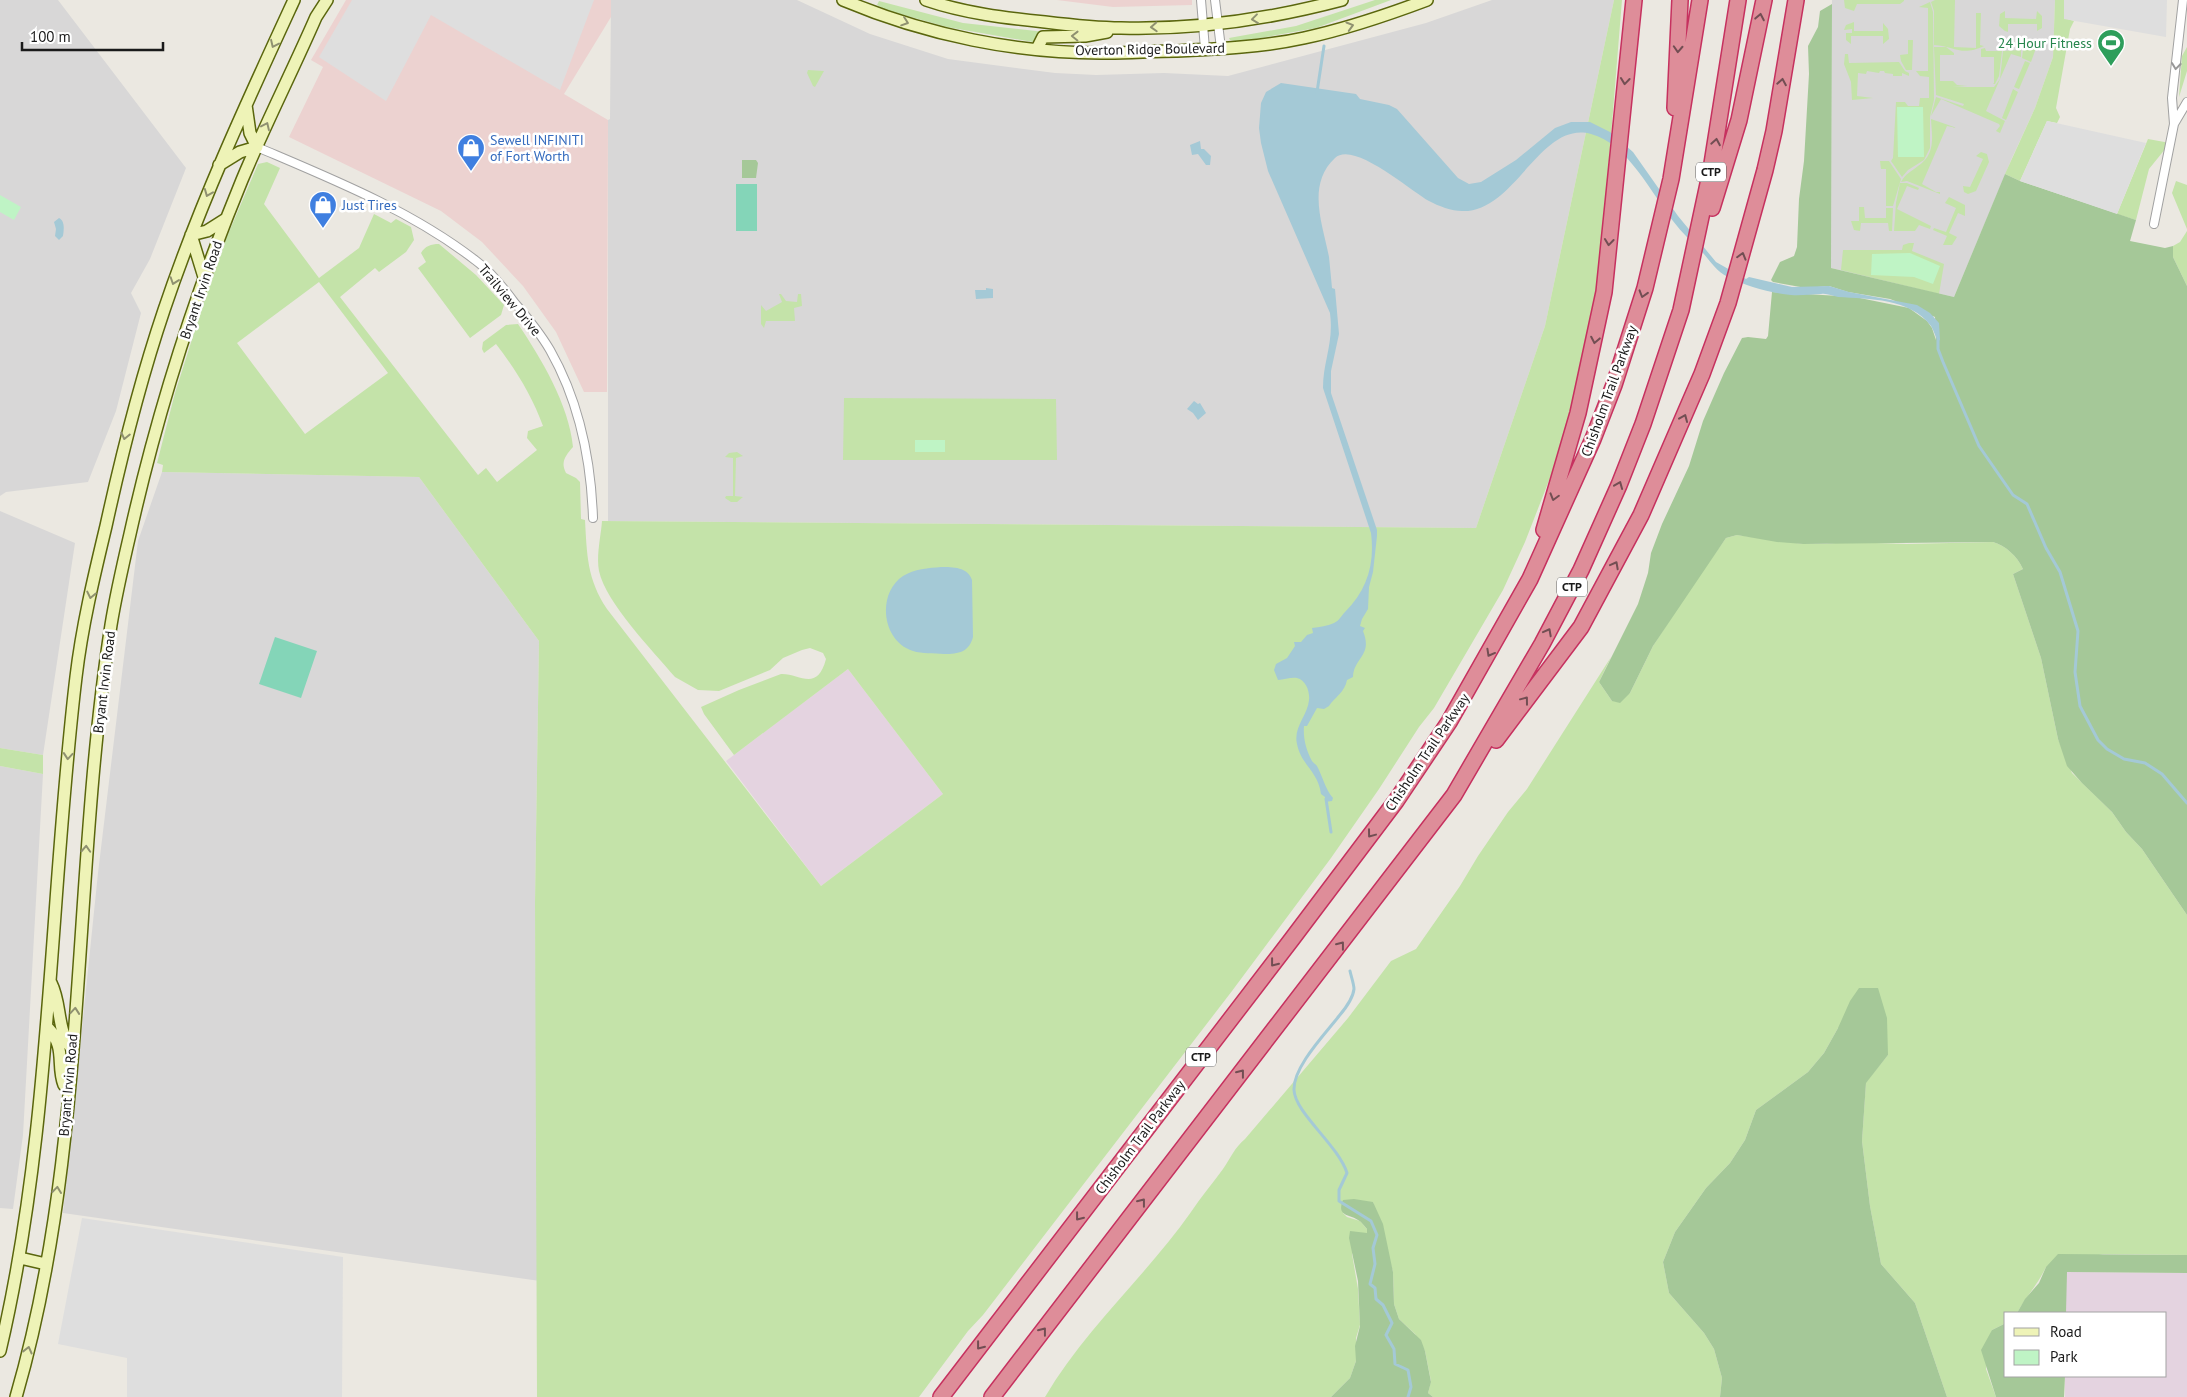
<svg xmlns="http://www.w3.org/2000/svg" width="2187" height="1397" viewBox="0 0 2187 1397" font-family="'PT Sans',sans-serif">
<rect width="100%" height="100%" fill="#ebe8e1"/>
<path fill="#d8d7d7" d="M0,0H58L186,168L150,259L131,293L141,313L116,411L88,482L6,492L0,496Z
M611,0H797L870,34L948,59L1055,73L1096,75L1164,73L1228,76L1426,23L1492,0H1614L1545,326L1476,528L608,521V120L610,119Z
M1832,0H2055L2053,57L2035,108L2012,158L1954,297L1831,268Z
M162,472L419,477L539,641L535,903L540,1281L63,1213L98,873L138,541Z
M0,511L75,543L43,755L0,748Z
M0,766L43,774L23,1135L13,1209L0,1208Z"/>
<path fill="#ecd2d0" d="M346,0H611V17L564,94L608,120L607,392H584L556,332L523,286L482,242L441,211L289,137L323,67L311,60Z
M1057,0H1192V5L1113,7Z"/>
<path fill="#e4d3e0" d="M848,669L943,794L821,886L726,761Z
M2066,1272L2187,1273V1397H2065V1376H2166V1313H2066Z"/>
<path fill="#c4e3a9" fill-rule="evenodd" d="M1375,0H1391L1316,28L1239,42L1230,40L1229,38L1296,26Z
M1614,0H1622L1602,246L1590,333L1566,432L1555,465L1525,542L1503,590L1434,708L1419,727L1379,789L1331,858L1232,991L983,1315L968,1331L919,1397H537L535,903L539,641L419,477L162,472L163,465L157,463L175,393L207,292L226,239L258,164L267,162L280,168L264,204L319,278L359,248L374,214L391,223L396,219L411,227L414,240L406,252L379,272L375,268L340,297L478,475L486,468L497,482L537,450L527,438L528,431L543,426C532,396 516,370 496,344L484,353L482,349L483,342L506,325L518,324C541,358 569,405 573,447C566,455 560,462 566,473L576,478L580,482L581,519L585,520C587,555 587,579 607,609L821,886L943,794L848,669L734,755L704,714L701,707L739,690L781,674C799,673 817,693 826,659L823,653L810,648L802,650L783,658L770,670L719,691L698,690L675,677C653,651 606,603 599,571C596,556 601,536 602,521L1476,528L1545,326ZM319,282L388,373L305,434L237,343Z
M1844,0H1904V1L1900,4H1857L1854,11L1845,8Z
M1935,0H1955L1954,47L1976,48V13H1981L1980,45L1984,46C1961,57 1955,46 1934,45V11L1931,2Z
M2055,0H2064V18L2074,21L2070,29L2056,108L2060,117L2057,123L2047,121L2020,181L2005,174L2035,108L2053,57Z
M879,1L963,23L1045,32L1033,42L947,27L886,10L877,5Z
M1930,2L1933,12L1934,100L1930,117V148L1924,160L1908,170L1902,177L1891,161L1893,158L1896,102H1905L1908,106H1919L1920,98H1929V77L1920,76L1916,71H1928V8L1919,7Z
M2005,11V18L2036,19L2037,11L2042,16V28L2037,31V24H2008V32L2005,31L1999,26L2000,14Z
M1854,22V31H1883V23L1888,29L1889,39L1883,44V36H1851V44L1846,40V33H1852V29L1844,30L1846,25Z
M1908,40H1913L1912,70H1906L1901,61L1900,55L1908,54Z
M2030,43L2034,44L2036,48L2031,62L2022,58L2023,50H2029Z
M1934,47H1946L1954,53V55H1940V81H1953L1957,85L1967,86L1953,87H1994L2000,79L2003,51L2021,50V57L2011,54L1986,111L2005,121L2000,133L1996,131L2000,126L1999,124L1941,99L1931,116L1936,97L1963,106L1964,104L1936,95Z
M2187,47V71L2179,97L2182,56Z
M1985,48L1986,51H2002L1999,76L1995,84H1993L1994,83V57H1981V49Z
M1845,54H1848L1849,63L1899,62L1905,71L1909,73V76L1902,73V76H1893V74L1885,73L1884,71H1880L1879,73L1867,71L1866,74L1858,73L1857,96L1873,98L1852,100L1851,82L1844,64Z
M2025,61L2030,63L2019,89L2014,87Z
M808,70L824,71L815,87L813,86L807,73Z
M2013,89L2018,92L2006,120L2002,118Z
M1931,119L1957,128L1947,126L1922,184L1936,192H1940V194L1907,181L1901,182C1906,173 1911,172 1918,166C1936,154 1932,137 1931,119Z
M2148,139L2170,143L2149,169L2136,220L2117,214Z
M1981,152L1987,154L1989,162L1976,191L1968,194L1964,192L1963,186L1970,187L1983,159L1976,156Z
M1880,161H1889L1901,179L1893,206H1886V169H1881Z
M2176,181L2187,185V229L2172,193Z
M1900,183H1907L1919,188L1918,190L1907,186L1897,209L1931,226L1930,229L1919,225L1915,231H1894L1896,203Z
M1949,197L1965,205V216L1958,213L1949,233L1957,237L1952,245H1943L1947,236L1933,230L1934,228L1946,232L1956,208L1945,203Z
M1859,207H1864L1865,218H1886V208H1893L1892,231H1889L1888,223H1861L1860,231L1854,230L1851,221H1859Z
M2187,231V286L2173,257V246L2180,242Z
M1909,243H1914L1912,251L1944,264L1939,294L1841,270L1843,250H1902L1903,245Z
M439,244L476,275L504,305L501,315L470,338L418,268L426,262L421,253C425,246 431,244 439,244Z
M779,294H781L786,301L797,302L798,294H801L802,306L794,308L795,321H766L764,328L761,324V305L766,311L782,302Z
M844,398L1056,399L1057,460H843Z
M737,452L743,456L736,458L735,496L743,497L737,502H731L725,498L726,496H733V458L725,457L729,453Z
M1737,535L1803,544H1826L1845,542L1907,544L1993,542C2006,546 2017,556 2023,569L2013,574L2041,658L2058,739L2072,773L2112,812L2126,832L2142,849L2187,915V1255L2103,1254L2046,1267C2038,1284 2026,1297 2017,1313H2006V1323L1992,1330L1986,1369L1996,1397H1947L1915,1303L1881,1264L1870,1206L1862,1141L1866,1082L1888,1055L1838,1028L1824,1053L1808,1072L1756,1110L1745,1140L1730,1163L1706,1188L1675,1232L1663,1262L1669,1293L1704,1333L1714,1349L1722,1378L1720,1397H1433L1428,1393L1431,1381L1425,1351L1415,1334L1399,1319L1394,1304L1393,1272L1373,1202L1343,1213L1347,1217L1360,1221L1367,1229V1233L1352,1254L1358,1289L1360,1325L1356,1338V1361L1350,1378L1331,1397H1045C1085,1329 1146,1276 1191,1212C1201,1197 1212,1184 1223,1169C1230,1159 1235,1147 1245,1139L1348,1018L1391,961L1416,949L1460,886L1478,856L1508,812L1527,789L1611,657L1599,682L1612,701L1630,693L1653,646L1691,587L1726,538Z
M0,748L43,755V774L0,766Z"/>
<path fill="#a5c898" d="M1832,4L1831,268L1954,297L2005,174L2020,181L2136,220L2130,241L2165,248L2173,246V257L2187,286V915L2142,849L2126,832L2112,812L2082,783L2067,766L2058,739L2041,658L2013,574L2023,569C2017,556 2006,546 1993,542L1803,544L1777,542L1737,535L1726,538L1653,646L1630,693L1620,703L1612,701L1599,682L1638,604L1648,573L1651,553L1662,524L1689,466L1703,421L1724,373L1742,338L1748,337L1766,339L1768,336L1772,292L1855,297L1909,308L1927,321L1932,328L1936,340L1935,317L1890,299L1848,292L1829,286L1806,288L1773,282L1771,280L1780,262L1794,256L1797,247L1799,199L1804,161L1809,74L1808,46L1818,27L1820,11Z
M742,160H756L758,163L756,178H742Z
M1859,988H1878L1887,1018L1888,1055L1866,1083L1862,1141L1870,1206L1881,1264L1915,1303L1947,1397H1720L1722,1378L1714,1349L1704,1333L1669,1293L1663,1262L1675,1232L1706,1188L1730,1163L1745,1140L1756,1110L1808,1072L1824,1053L1838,1028L1850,1001Z
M1354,1199L1373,1202L1383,1224L1393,1272L1394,1304L1399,1319L1421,1340L1425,1351L1431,1382L1428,1393L1433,1397H1331L1350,1378L1356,1361L1355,1346L1360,1326L1358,1281L1349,1238L1350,1231L1367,1233V1229C1364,1226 1362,1222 1358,1220C1350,1214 1336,1217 1343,1200Z
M2058,1254L2187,1255V1273L2067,1272L2066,1313H2017L2025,1299L2039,1283L2046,1267Z
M2006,1323V1376H2065L2064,1397H1996L1981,1350L1992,1330Z"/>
<path fill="#bff4c5" d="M1897,107H1923L1924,157H1898Z
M0,195L21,207L14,220L0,212Z
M1910,253L1940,266L1933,284L1914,277L1871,275L1872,254Z
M915,440H945V452H915Z"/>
<path fill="#84d5b8" d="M736,184H757V231H736Z
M275,637L317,651L301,698L259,684Z"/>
<path fill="#dedede" d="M352,0H594L560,90L431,15L386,101L319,57Z
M2064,0H2167L2166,37L2064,19Z
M2047,121L2146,143L2117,214L2020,181Z
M82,1218L343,1257L342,1397H127V1358L58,1344Z"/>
<path fill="#a4c9d6" d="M1281,83L1356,94L1360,99L1389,105L1397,109L1458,178L1469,184L1481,182L1516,160L1555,128L1571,122H1590L1610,132L1633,152L1678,216L1716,262L1746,279L1749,277L1792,287L1829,286L1849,292L1917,305L1930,313L1939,323L1940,340L1938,341C1935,336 1934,331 1931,326C1910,298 1869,299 1838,297C1832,296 1827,293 1821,294C1811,294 1801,296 1791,295C1770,293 1746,286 1728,277C1716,271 1711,262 1703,253C1693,243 1682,233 1673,221C1652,194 1627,143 1591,134C1540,120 1515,213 1462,211C1452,211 1438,206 1429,201C1411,191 1353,140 1335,158C1306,185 1323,225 1329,257C1330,267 1331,277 1332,288L1335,289L1339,334L1331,371V393L1377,530V536L1373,572L1369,587L1368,609L1362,619L1360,626L1365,628L1363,631C1373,656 1354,657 1353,677L1347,680C1345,692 1334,698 1329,706L1324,709L1317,708L1307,726H1304C1303,738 1306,750 1312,761C1313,763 1316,764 1317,766C1323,777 1325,789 1333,798L1332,801L1325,802V797L1321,794C1318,771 1301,765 1297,744C1293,727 1308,715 1309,700C1310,692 1306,680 1297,678C1291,677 1284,680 1278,680L1274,670L1276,664L1287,658L1295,646L1294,642H1301L1307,635L1313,633L1312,628C1320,627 1327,626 1334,623C1339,621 1341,616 1345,612C1367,590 1375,564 1371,533L1323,388C1323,361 1334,343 1330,313L1268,171L1261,143L1259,128L1261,103L1266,92Z
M1200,141L1201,149H1204L1211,156L1210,165H1206L1198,154L1192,155L1190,145Z
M59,218C65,221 64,229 63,236L59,240L55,236L56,229L54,222Z
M986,288L993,289V298L976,299L975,290H986Z
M1194,401L1198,404L1200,403L1206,413L1198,420L1193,413L1187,409Z
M941,567C953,567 968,567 972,580L973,637C969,652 959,654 944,654C934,653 922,654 913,651C881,641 877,593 903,576C914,569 929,568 941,567Z"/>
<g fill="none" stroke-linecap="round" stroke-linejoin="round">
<path stroke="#a4c9d6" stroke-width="3" d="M1317,92L1324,46
M1938,338V349L1943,362L1979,446L2013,495L2027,504L2046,548L2060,572L2078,631L2075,672L2080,706L2098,740L2107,749L2124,759L2145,763L2162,774L2187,803
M1326,799L1331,832
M1350,971C1351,976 1354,984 1354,989C1353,999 1345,1009 1339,1016C1325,1034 1293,1067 1294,1090C1295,1113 1338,1145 1347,1173L1339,1190V1201L1371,1221L1377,1235L1373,1248L1375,1264L1370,1284L1375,1288L1376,1299L1383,1305L1392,1323L1386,1335L1394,1349L1395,1364L1408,1370L1411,1387L1408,1397"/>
<defs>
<path id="street" d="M1201,0L1205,49
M1215,0L1221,48
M2174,124L2187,102
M257,147C332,179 410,210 475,260C490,271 503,287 514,302C527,317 540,333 550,350C579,401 591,460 593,518
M2154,224L2174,124L2172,98L2183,0"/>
<path id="secondary" d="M843,0C926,35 1018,54 1108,53C1131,53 1154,51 1176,51C1219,49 1263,47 1304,38C1346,29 1387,15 1427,0
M926,0C964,13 1005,18 1045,22C1070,25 1095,28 1121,28C1195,30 1270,19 1342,0
M1037,49L1043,37L1085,36L1107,32
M219,165L240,152L257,147L250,133L246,105
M191,235L204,277
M191,235L207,231L226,219
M51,983C62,1005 56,1029 72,1049
M47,1027C67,1047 56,1065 64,1085
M20,1258L46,1264
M0,1351C52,1130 49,902 76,677C82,626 94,576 106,526C122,453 140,381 164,310C200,203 247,102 294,0
M16,1397C89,1146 71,881 111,625C116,594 123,564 130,534C157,413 195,294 242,180C265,125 292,72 316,17L327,0"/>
<path id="highway" d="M1675,108L1680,0
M1712,208L1739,120L1764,0
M1544,530L1578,413L1604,292L1634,0
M1496,740L1581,627L1641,515L1702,374L1728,303L1765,170L1774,131L1796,0
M941,1397L1292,939L1396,801L1449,722L1530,579L1593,439L1614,385L1645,288L1671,179L1700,0
M992,1397L1454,795L1542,644L1581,570L1619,485L1643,424L1681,310L1711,170L1738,0"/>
</defs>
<use href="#street" stroke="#a1a1a1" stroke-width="10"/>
<use href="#secondary" stroke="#5a660d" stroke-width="14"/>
<use href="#highway" stroke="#c6315f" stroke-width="18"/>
<use href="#street" stroke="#fff" stroke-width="8"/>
<use href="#secondary" stroke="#eef3b7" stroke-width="11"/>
<use href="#highway" stroke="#de8d99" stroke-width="15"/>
</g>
<defs><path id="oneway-chevron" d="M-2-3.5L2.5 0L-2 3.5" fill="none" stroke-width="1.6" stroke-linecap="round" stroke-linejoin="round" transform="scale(1.25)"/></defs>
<g stroke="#724e53">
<use href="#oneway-chevron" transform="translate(1760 17) rotate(-79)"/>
<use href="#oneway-chevron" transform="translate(1678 49) rotate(93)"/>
<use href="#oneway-chevron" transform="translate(1625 81) rotate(96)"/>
<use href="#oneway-chevron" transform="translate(1782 82) rotate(-80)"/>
<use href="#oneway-chevron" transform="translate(1716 142) rotate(-80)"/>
<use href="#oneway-chevron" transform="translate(1609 242) rotate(96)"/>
<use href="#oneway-chevron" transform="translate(1742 256) rotate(-74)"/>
<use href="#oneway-chevron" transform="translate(1643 294) rotate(107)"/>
<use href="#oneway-chevron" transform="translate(1595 340) rotate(101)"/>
<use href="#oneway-chevron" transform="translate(1684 418) rotate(-67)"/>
<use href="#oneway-chevron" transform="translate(1619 485) rotate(-68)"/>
<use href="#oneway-chevron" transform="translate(1554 497) rotate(106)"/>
<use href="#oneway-chevron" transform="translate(1615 565) rotate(-62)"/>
<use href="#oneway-chevron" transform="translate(1548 632) rotate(-62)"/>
<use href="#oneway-chevron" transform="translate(1490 653) rotate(119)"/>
<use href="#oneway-chevron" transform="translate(1525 700) rotate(-53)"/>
<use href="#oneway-chevron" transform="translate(1371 834) rotate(127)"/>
<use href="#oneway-chevron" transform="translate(1341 945) rotate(-52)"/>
<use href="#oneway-chevron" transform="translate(1274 963) rotate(128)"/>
<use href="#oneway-chevron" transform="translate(1241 1073) rotate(-52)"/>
<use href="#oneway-chevron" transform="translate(1142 1202) rotate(-52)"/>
<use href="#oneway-chevron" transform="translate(1079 1217) rotate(128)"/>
<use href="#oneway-chevron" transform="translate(1043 1331) rotate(-52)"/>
<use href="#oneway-chevron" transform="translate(980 1346) rotate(128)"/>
</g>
<g stroke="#8f9170">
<use href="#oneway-chevron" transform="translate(1255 19) rotate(173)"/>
<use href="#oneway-chevron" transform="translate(905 22) rotate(19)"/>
<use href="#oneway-chevron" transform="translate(1350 26) rotate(-16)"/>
<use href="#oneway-chevron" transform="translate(1154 27) rotate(177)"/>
<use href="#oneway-chevron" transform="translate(1075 36) rotate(-179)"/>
<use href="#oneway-chevron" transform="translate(274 44) rotate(115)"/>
<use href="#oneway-chevron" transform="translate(266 126) rotate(-65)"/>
<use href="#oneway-chevron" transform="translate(208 193) rotate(112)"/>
<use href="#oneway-chevron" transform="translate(174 281) rotate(109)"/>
<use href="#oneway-chevron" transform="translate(125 436) rotate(103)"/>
<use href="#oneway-chevron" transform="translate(91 595) rotate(102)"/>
<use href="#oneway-chevron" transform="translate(68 756) rotate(95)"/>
<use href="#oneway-chevron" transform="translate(86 849) rotate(-87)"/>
<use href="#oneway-chevron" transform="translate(75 1011) rotate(-85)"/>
<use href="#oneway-chevron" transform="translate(57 1190) rotate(-83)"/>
<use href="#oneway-chevron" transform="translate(28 1350) rotate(-76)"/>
</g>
<use stroke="#989898" href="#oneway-chevron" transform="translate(2176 66) rotate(97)"/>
<defs>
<symbol id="stadium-pin" viewBox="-11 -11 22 30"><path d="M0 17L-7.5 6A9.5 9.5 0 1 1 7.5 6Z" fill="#2e9e5b" stroke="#fff"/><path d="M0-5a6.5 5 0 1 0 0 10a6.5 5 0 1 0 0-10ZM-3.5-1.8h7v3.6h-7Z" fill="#fff"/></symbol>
<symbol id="shop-pin" viewBox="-11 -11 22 30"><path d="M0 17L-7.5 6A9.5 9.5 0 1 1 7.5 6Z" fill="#3f7fe0" stroke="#fff"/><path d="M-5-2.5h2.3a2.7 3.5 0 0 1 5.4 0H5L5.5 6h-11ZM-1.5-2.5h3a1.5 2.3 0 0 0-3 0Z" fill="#fff"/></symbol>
</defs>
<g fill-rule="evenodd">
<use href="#stadium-pin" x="2095" y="27" width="32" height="43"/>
<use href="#shop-pin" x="455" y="132" width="32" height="43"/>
<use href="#shop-pin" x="307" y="189" width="32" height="43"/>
</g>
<g text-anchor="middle" stroke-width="5" stroke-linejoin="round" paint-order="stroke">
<g fill="#fff" stroke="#5f5f5f" stroke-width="1">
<rect x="1696" y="162.5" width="30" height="19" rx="4"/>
<rect x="1557" y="577.5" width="30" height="19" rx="4"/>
<rect x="1186" y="1047.5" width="30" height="19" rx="4"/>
</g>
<g font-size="12" font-weight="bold" fill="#1a1a1a">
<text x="1711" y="176">CTP</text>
<text x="1572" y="591">CTP</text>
<text x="1201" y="1061">CTP</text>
</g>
<g font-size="14" fill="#27864d" stroke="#fff" text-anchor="end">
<text x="2092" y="48">24 Hour Fitness</text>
</g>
<g font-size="14" fill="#1a1a1a" stroke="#fff">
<text transform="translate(1150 49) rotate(-1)" y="5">Overton Ridge Boulevard</text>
<text transform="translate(201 290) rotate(-71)" y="5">Bryant Irvin Road</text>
<text transform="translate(510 300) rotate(50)" y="5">Trailview Drive</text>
<text transform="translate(1609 391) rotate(-70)" y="5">Chisholm Trail Parkway</text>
<text transform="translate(104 682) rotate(-83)" y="5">Bryant Irvin Road</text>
<text transform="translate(1427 752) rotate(-56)" y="5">Chisholm Trail Parkway</text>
<text transform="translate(68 1085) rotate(-85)" y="5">Bryant Irvin Road</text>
<text transform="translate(1140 1137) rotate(-53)" y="5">Chisholm Trail Parkway</text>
</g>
<g font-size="14" fill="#366cbe" stroke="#fff" text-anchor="start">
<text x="490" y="145">Sewell INFINITI<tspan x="490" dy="16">of Fort Worth</tspan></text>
<text x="342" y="210">Just Tires</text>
</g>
</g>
<rect x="2004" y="1312" width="162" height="65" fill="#ffffff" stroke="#a3a3a3"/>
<rect x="2014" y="1328" width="25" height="8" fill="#eef3b7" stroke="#a3a3a3"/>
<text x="2050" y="1337" font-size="15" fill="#1a1a1a">Road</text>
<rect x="2014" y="1350" width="25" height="15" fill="#bff4c5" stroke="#a3a3a3"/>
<text x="2050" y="1362" font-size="15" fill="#1a1a1a">Park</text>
<path d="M22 42v8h141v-8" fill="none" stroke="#1a1a1a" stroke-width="2.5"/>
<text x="30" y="42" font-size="15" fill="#1a1a1a" stroke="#ffffff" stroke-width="4" paint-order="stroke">100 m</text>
</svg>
